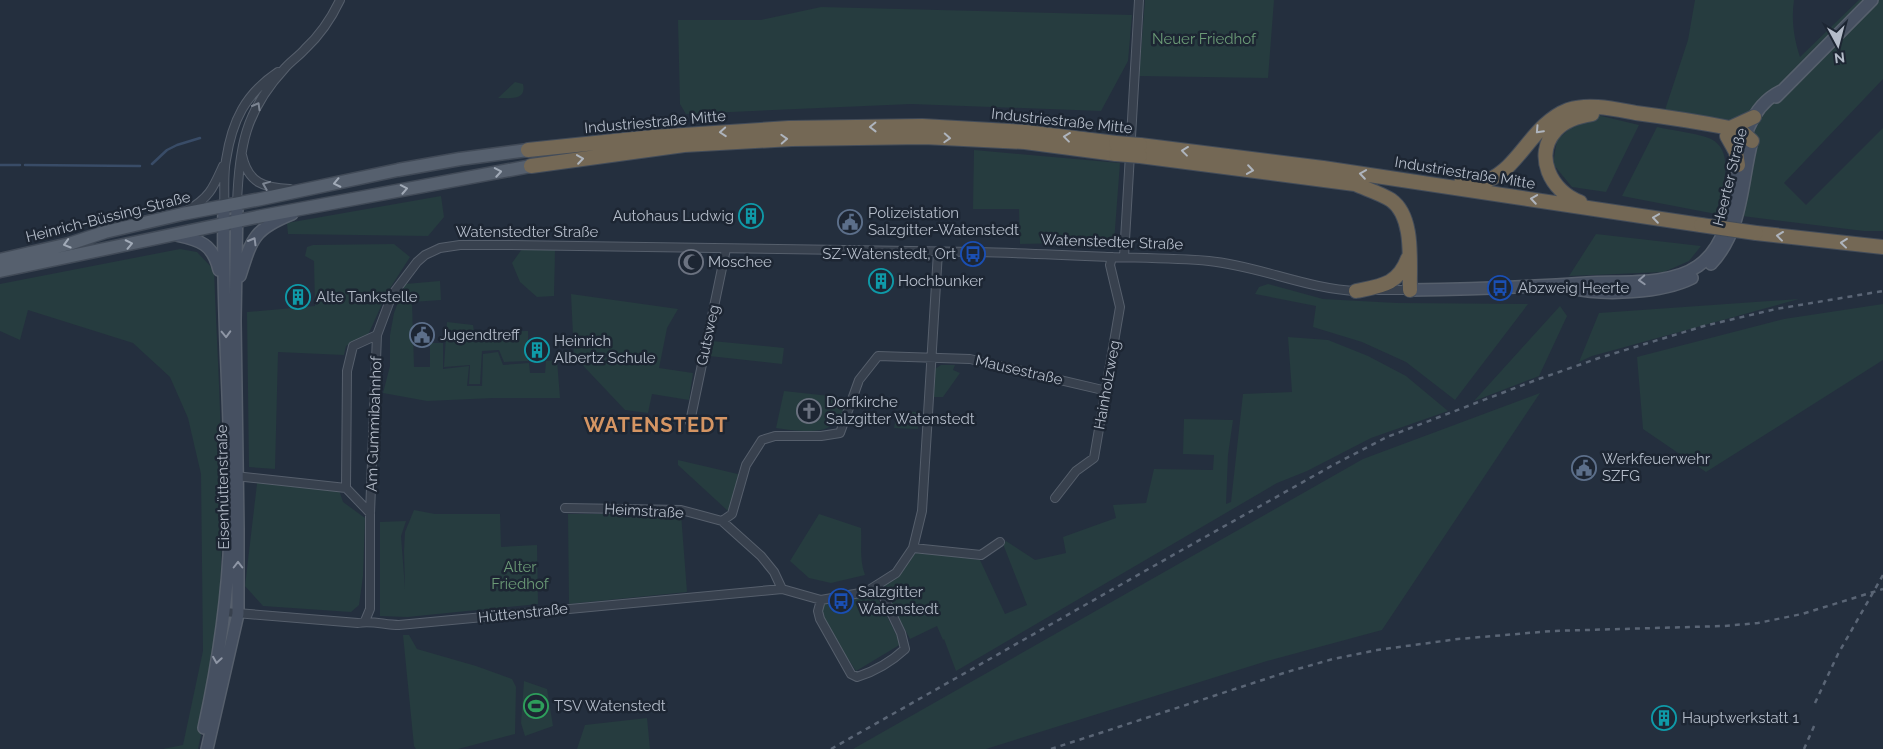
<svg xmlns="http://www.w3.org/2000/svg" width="1883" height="749" viewBox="0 0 1883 749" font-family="Raleway,sans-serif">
<rect width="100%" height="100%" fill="#242f3e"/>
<path fill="#263c3f" d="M1145,0H1274L1268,78L1139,76Z
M1695,0H1794C1791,20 1794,39 1800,57L1859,0H1883V79L1784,183L1806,205L1883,128V231H1864L1742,216L1755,140L1664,113L1688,40Z
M821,7L1132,15L1128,61L1101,111L911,104L686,114L680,104L678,20H761Z
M515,82L523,84C527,101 510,98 498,98Z
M1597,115L1639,125L1606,192L1572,187L1553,164L1557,140L1576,123Z
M1657,127C1670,130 1701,134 1711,139C1737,152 1721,193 1716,214L1622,196Z
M974,150L1120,163L1114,242L1020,244L1019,209H973Z
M441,196L444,217L428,236L288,234L287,223Z
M1596,234L1701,246L1689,261L1664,272L1569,276Z
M394,244L410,257L387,293L368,335L346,346L344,355L278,352L275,469L249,467L247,312L315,306L314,261L305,256L307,247L313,245Z
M180,249L197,252L214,270C220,430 235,592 198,749H163L183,745L203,651L201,474L188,418L170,377L133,343L28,310L20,340L0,331V284Z
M522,249L555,250L554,296L537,297L520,282L512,263Z
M440,281L441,300L412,302L414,367H430V343H443V369L469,366L467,386H482L483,354L498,352L503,365L529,363L530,373H545L546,361L557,360L560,398H493L427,401L383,393L390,366V335L394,313L405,284Z
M1268,284L1323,299L1397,303L1528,304L1455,400L1406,362L1362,342L1313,327L1316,306L1255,294L1259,287Z
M571,294L678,309L667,328L659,368L693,373L689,400L652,394L648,413L625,410L574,356Z
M1799,299L1592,356L1579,362L1599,313Z
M1883,304V360L1706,472L1643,429L1637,357L1784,319Z
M1560,306L1567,316L1539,376L1474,401Z
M447,322L473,325L474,332L528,331V361L504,362L499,350L482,351L480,384H469L470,365L444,367Z
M1288,337L1328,340L1368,356L1406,376L1448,411L1371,438L1307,471L1277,483L956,671L944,639L943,640L937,626L910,639L882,587L917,552L980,560L1005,614L1027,605L1003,544L1006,541L1035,560L1066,553L1063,537L1116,518L1113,505L1146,503L1154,469L1213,470L1214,455L1183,454L1184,419L1233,420L1228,455L1226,504L1231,502L1243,394L1292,392Z
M712,341L784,348L782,364L709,356Z
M941,365H955L953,370L960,373L943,397H932L935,369Z
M784,391L848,398C845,406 841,417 835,423C822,436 792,430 776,428Z
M1540,393L1382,630L1267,661L986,749H853L1363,459Z
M903,411L917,412L918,429L894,428L896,418L902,419Z
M678,460L742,475L732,508L728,511L678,465Z
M258,475L338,487L343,502L365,518L363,576L359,605L351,612L263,606L245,586Z
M414,510L435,514H500L501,547L537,545L538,604L407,617L380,616V522L406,521L401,536L405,589L404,551L405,532Z
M568,514H681L687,592L569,604Z
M819,514L861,528C862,544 859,559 865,575L831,583L809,578L790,561Z
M874,591L901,644L856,671L822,620L820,611L822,602Z
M403,635H409L417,649L476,666L512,679L516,687L515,734L458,749H416L414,746Z
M524,681L547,689L553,726L525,736L521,723Z
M647,718L650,749H577L585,725Z"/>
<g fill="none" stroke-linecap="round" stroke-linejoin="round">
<path stroke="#394c67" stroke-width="2.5" d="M152,164L167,150L177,145L200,138
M0,165H20
M25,165L140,166"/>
<defs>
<path id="street" d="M242,155C248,183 264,188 290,189
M237,204C239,147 245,111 285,68C291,61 299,56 305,49C320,35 331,19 340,0
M224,207C225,191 223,175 226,160C232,121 245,94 278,72
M188,210C210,197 213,188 223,166
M1124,257L1139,0
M1377,290H1410
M690,422L726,249
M235,476L346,488L370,513
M346,488L347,371L353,346L377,335
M1055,498L1076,471L1094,458L1120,307L1110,265L1112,257
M565,508L681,510L722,521L761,556L774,572L782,589
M722,521L732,514L746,465L762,440L775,436H821L840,433L859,380L878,356L970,359L1107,391
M913,548L981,555L1000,542
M821,600L818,611L820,619L851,674L857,677C876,671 891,662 905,649L901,633L878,585
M224,612L358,623C371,620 385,625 399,625L782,589L821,600L866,592L896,573L913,548L922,511L938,252
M365,621L370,609V513L377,335L392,295L417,262L425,255L440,248L460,245H511L977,252C1021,253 1065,255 1110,257C1143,258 1176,258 1209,261C1260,266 1306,289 1358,291"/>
<path id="secondary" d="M1776,97L1872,0
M176,235C200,240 213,244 219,270
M1711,264C1743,230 1741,184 1752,141
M240,276C252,238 254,229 292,214
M1571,288C1604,296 1662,293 1692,278
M1410,290C1469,289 1528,287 1587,283C1621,281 1670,286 1698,266C1754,226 1718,122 1781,91
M204,728C218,664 228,598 230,533C233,424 221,315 224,207
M207,749L238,614V528L235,321L237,204"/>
<path id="primary" d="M0,260L69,244L105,232L182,214L261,199L398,170L460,159L528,150
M0,271L257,217L531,166"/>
<path id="highway" d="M1730,128L1754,117
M1727,136L1736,152L1738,165
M1140,145L1323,168L1701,225
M528,150L653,137L789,128L922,126L1025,132L1116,143
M1140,156L1355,184C1366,189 1380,193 1391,200C1415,217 1409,263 1410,290
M531,166L684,145L792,139L924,137L1025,142L1116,154
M1461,183C1470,183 1479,183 1488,180C1520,167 1532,124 1568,110C1589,103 1614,109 1636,113C1667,117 1699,122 1730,128L1741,131L1752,141
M1580,202C1551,192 1533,155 1556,130C1565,120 1579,116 1592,114
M1756,233L1883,247
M1356,291C1381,286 1398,285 1408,258"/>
</defs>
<use href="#street" stroke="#565f6c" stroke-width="10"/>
<use href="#secondary" stroke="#565f6c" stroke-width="14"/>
<use href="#primary" stroke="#414a57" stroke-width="15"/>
<use href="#highway" stroke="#434c59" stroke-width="16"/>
<use href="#street" stroke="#38414e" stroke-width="8"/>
<use href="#secondary" stroke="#465061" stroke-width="11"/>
<use href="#primary" stroke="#56606e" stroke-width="12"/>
<use href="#highway" stroke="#746855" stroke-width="14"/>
<path stroke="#5a6575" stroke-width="2.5" stroke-dasharray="5 5" stroke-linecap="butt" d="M1815,703L1838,654L1883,575
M831,749L1182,550L1335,464L1387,437L1536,380L1599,358L1704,326L1776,309L1883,291
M1051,749L1287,672L1333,659L1377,650L1458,639L1552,631L1724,626L1758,623L1802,614L1883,589
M1804,749L1815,724"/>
<defs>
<path id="highway-bridge" d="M1116,143L1140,145
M1116,154L1140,156
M1701,225L1756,233"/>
</defs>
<use href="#highway-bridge" stroke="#434c59" stroke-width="16" stroke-linecap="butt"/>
<use href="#highway-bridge" stroke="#746855" stroke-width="14"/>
</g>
<defs><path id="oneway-chevron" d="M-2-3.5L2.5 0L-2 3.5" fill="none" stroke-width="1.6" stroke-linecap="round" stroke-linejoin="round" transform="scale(1.25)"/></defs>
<g stroke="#7c8592">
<use href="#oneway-chevron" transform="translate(257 106) rotate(-60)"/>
<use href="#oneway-chevron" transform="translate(266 185) rotate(-158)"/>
</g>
<g stroke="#aeb4bd">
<use href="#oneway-chevron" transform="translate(873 127) rotate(179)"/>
<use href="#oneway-chevron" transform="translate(1539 130) rotate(133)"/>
<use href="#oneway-chevron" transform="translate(723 132) rotate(176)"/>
<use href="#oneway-chevron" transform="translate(1067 137) rotate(-173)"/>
<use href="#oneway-chevron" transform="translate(947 138) rotate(3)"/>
<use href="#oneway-chevron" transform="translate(784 139) rotate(-3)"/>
<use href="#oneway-chevron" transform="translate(1185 151) rotate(-173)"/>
<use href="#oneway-chevron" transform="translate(580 159) rotate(-8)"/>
<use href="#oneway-chevron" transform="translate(1250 170) rotate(8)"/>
<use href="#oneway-chevron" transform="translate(1363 174) rotate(-172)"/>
<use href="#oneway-chevron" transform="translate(1534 199) rotate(-171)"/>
<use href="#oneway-chevron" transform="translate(1656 218) rotate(-172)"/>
<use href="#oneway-chevron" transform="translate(1780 236) rotate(-173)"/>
<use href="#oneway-chevron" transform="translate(1844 243) rotate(-174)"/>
</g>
<g stroke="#a1aab7">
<use href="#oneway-chevron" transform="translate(498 172) rotate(-10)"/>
<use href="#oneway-chevron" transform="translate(337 183) rotate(168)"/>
<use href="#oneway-chevron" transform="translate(404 189) rotate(-11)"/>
<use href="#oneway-chevron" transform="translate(67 244) rotate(164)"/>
<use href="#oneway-chevron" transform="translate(129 244) rotate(-12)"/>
</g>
<g stroke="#8e96a5">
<use href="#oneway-chevron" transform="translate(253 241) rotate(-60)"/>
<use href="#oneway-chevron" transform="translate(1642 280) rotate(177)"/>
<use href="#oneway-chevron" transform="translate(226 334) rotate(88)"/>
<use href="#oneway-chevron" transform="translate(238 565) rotate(-90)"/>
<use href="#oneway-chevron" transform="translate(217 660) rotate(99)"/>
</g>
<defs>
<symbol id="building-ring" viewBox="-11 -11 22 22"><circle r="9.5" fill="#1d2633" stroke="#0f9aa8" stroke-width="1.5"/><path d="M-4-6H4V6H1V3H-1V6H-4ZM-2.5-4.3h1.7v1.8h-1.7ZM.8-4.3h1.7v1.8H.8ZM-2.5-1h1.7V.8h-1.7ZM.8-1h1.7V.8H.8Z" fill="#0f9aa8"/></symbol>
<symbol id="civic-ring" viewBox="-11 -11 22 22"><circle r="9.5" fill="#1d2633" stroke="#5c6f8a" stroke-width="1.5"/><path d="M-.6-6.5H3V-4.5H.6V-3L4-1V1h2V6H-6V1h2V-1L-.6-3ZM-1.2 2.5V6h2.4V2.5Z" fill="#5c6f8a"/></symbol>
<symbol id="bus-ring" viewBox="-11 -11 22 22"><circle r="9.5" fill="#1d2633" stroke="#1a4fb4" stroke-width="1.5"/><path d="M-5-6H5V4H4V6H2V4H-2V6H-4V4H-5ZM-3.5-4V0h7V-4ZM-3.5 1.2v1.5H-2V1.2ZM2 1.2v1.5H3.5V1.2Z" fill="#1a4fb4"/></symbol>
<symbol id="mosque-ring" viewBox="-11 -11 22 22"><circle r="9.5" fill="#1d2633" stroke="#6b7280" stroke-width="1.5"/><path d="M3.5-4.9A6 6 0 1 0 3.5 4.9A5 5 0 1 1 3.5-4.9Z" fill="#6b7280"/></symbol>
<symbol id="church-ring" viewBox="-11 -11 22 22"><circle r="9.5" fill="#1d2633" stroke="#6b7280" stroke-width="1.5"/><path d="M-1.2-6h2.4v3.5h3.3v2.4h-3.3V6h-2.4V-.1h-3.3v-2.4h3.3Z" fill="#6b7280"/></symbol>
<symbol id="stadium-ring" viewBox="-11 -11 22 22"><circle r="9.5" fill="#1d2633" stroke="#2e9e5b" stroke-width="1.5"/><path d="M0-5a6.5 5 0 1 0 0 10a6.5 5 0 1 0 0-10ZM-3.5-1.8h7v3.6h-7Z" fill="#2e9e5b"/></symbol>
</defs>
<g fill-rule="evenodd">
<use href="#building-ring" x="737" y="202" width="28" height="28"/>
<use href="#civic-ring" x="836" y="208" width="28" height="28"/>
<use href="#bus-ring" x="959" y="240" width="28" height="28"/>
<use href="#mosque-ring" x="677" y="248" width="28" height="28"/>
<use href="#building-ring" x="867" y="267" width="28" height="28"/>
<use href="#bus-ring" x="1486" y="274" width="28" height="28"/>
<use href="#building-ring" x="284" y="283" width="28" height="28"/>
<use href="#civic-ring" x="408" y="321" width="28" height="28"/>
<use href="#building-ring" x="523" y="336" width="28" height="28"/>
<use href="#church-ring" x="795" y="397" width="28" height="28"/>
<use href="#civic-ring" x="1570" y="454" width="28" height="28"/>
<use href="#bus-ring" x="827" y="587" width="28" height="28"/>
<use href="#stadium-ring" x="522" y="692" width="28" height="28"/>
<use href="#building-ring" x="1650" y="704" width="28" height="28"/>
</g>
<g text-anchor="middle" stroke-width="5" stroke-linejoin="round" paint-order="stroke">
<g font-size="15" fill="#6b9a76" stroke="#1d2633">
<text x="1204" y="44">Neuer Friedhof</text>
<text x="520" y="572">Alter<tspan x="520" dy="17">Friedhof</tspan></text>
</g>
<g font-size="15" fill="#b4bcc9" stroke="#1d2633">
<text transform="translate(1062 121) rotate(6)" y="5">Industriestraße Mitte</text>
<text transform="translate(655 122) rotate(-5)" y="5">Industriestraße Mitte</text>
<text transform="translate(1465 173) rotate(9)" y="5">Industriestraße Mitte</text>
<text transform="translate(1730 177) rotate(-76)" y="5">Heerter Straße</text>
<text transform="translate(108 217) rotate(-14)" y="5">Heinrich-Büssing-Straße</text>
<text x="527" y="237">Watenstedter Straße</text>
<text transform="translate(1112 242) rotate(2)" y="5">Watenstedter Straße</text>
<text transform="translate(708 335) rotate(-78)" y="5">Gutsweg</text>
<text transform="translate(1019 370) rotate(13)" y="5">Mausestraße</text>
<text transform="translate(1107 385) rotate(-80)" y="5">Hainholzweg</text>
<text transform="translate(374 424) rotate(-88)" y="5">Am Gummibahnhof</text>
<text transform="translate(223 487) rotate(-91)" y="5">Eisenhüttenstraße</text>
<text transform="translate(644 511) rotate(3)" y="5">Heimstraße</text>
<text transform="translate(523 613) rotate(-6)" y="5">Hüttenstraße</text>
</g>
<g font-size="15" fill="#b4bcc9" stroke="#1d2633" text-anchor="start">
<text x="868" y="218">Polizeistation<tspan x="868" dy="17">Salzgitter-Watenstedt</tspan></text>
<text x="734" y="221" text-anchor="end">Autohaus Ludwig</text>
<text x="956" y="259" text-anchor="end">SZ-Watenstedt, Ort</text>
<text x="708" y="267">Moschee</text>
<text x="898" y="286">Hochbunker</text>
<text x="1518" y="293">Abzweig Heerte</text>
<text x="316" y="302">Alte Tankstelle</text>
<text x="440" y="340">Jugendtreff</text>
<text x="554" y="346">Heinrich<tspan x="554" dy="17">Albertz Schule</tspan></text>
<text x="826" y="407">Dorfkirche<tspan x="826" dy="17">Salzgitter Watenstedt</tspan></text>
<text x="1602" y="464">Werkfeuerwehr<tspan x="1602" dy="17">SZFG</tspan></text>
<text x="858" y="597">Salzgitter<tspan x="858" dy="17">Watenstedt</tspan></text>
<text x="554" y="711">TSV Watenstedt</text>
<text x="1682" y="723">Hauptwerkstatt 1</text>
</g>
<g font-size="20" font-weight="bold" letter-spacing="1" fill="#d59563" stroke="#1d2633">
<text x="656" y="432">WATENSTEDT</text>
</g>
</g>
<g transform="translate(1838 45) rotate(173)" stroke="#1d2633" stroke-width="4" paint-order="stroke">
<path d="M0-4L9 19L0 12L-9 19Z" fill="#b4bcc9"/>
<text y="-8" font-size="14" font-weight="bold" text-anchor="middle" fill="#b4bcc9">N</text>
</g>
</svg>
